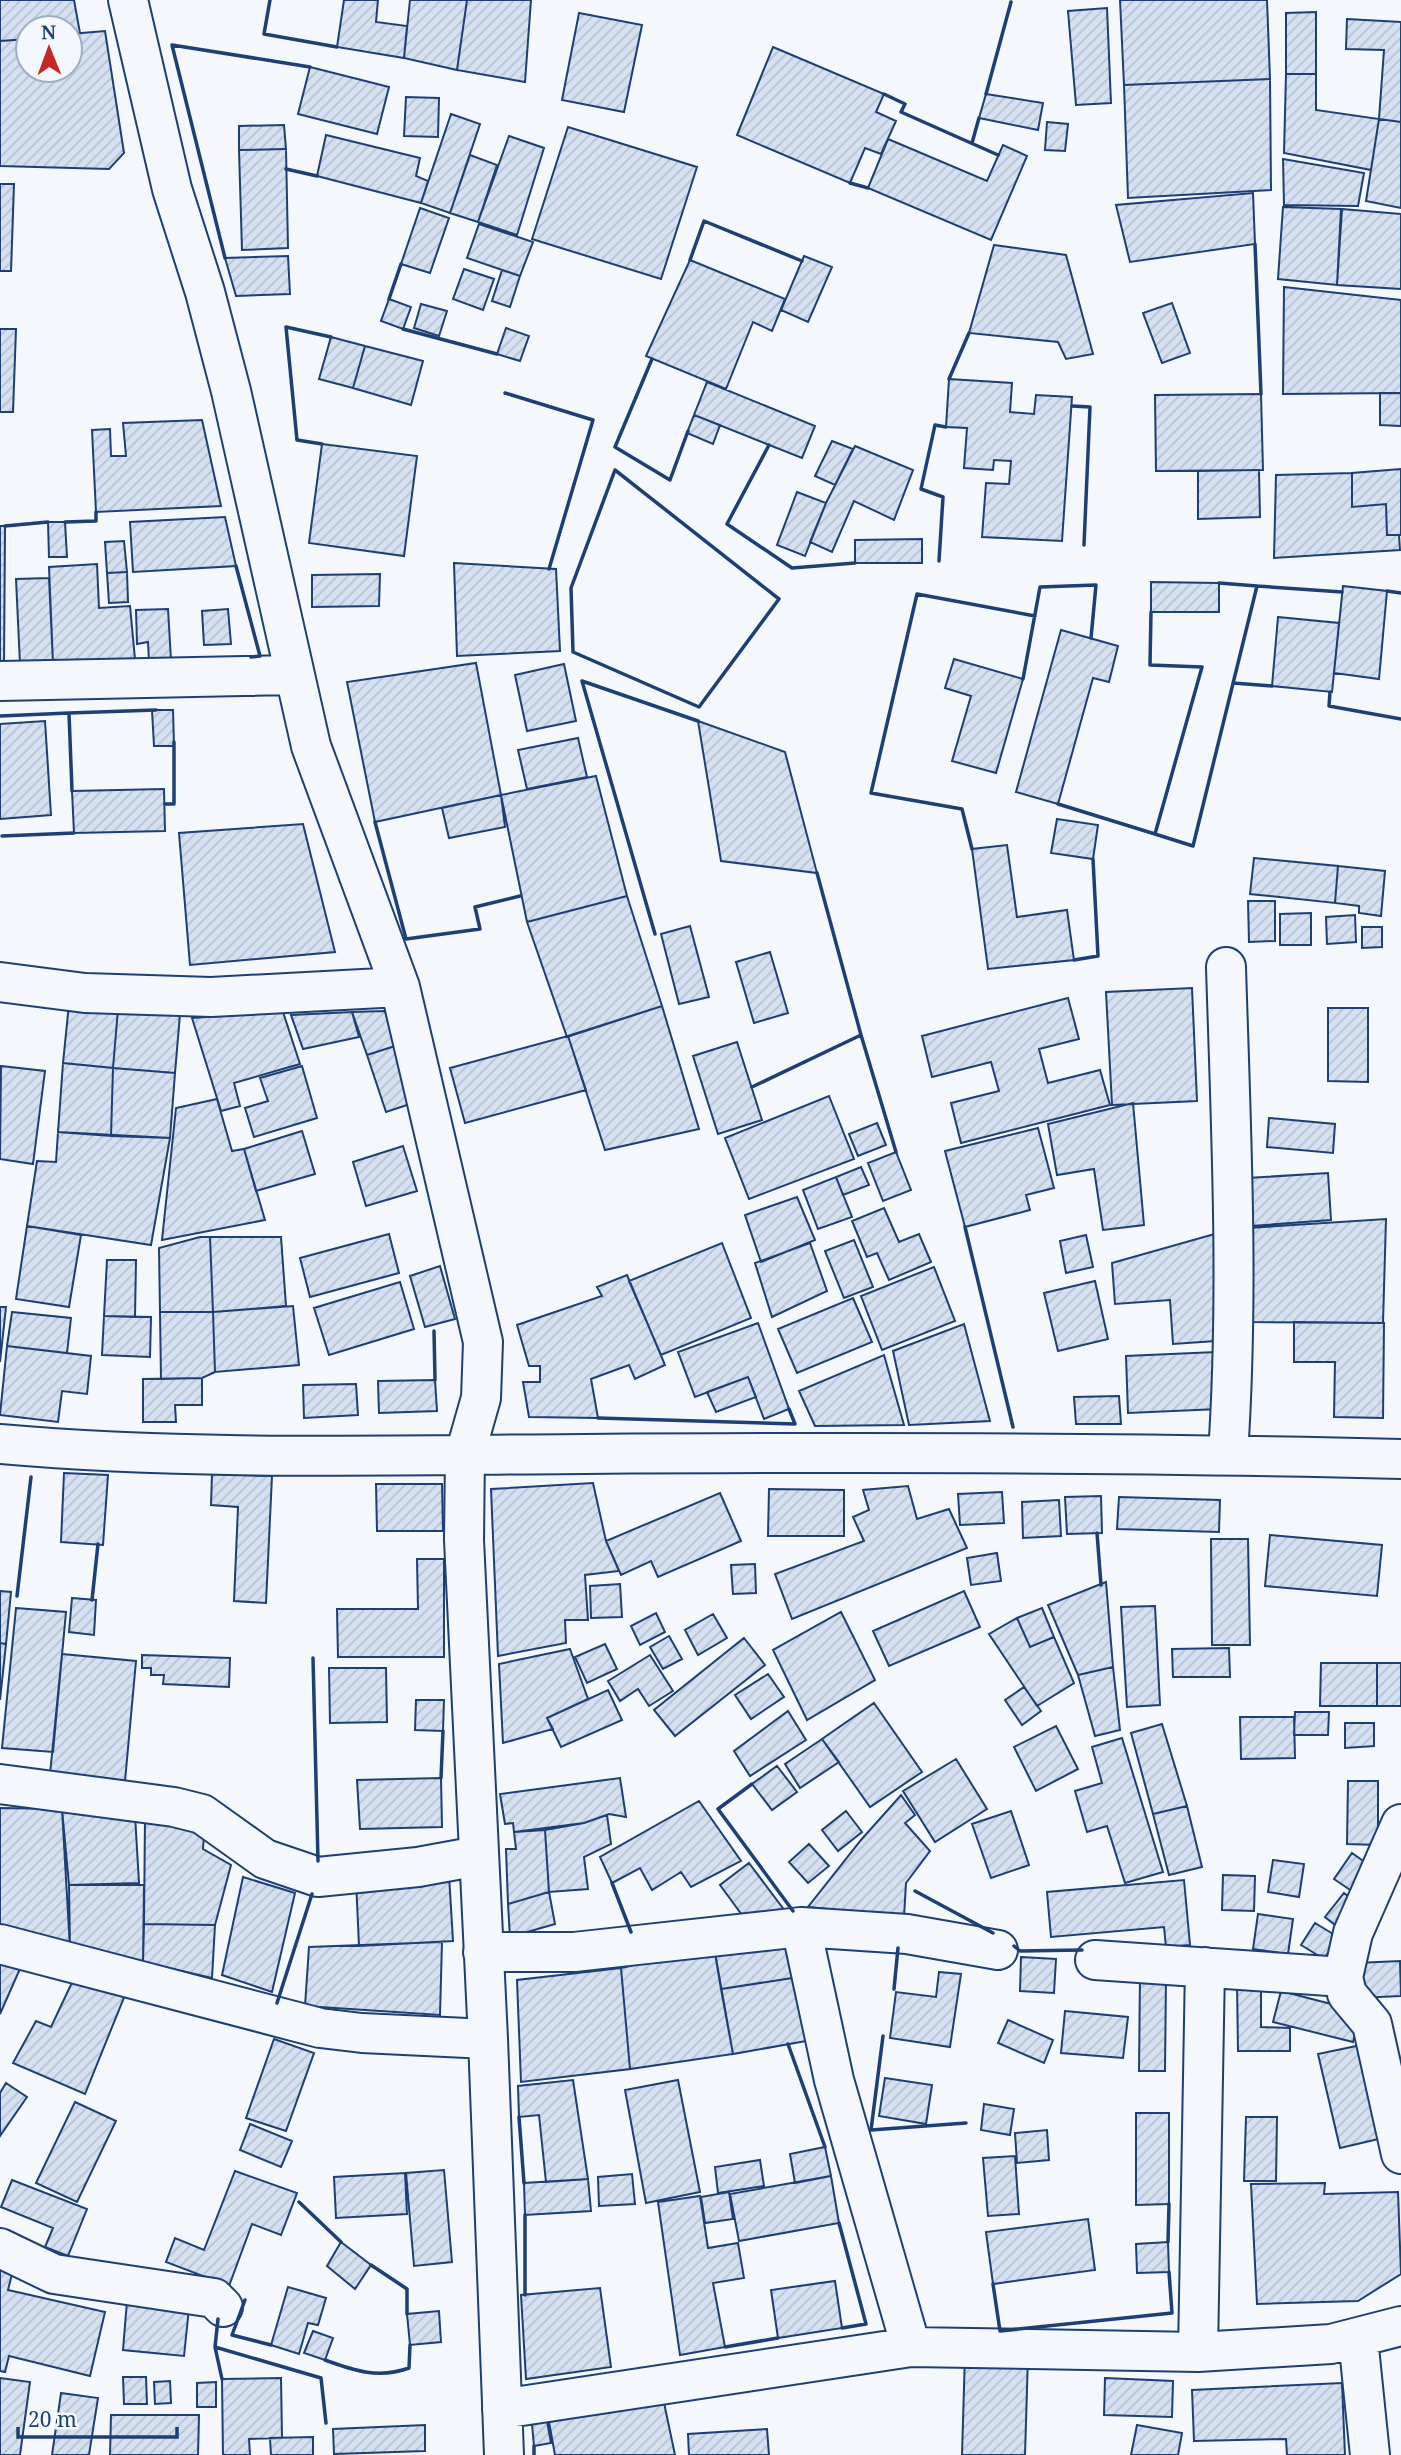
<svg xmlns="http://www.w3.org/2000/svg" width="1401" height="2455" viewBox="0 0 1401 2455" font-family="'Noto Serif',serif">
<defs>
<pattern id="building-hatch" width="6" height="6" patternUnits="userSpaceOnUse" patternTransform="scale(1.75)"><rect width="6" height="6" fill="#d5e0f0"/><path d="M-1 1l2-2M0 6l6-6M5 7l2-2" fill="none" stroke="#b6c1d1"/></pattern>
</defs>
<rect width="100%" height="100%" fill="#f4f7fb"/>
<path fill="url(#building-hatch)" stroke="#1d3f73" stroke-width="2" d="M0,0H74L80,33L70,34V28H28V39L0,41Z
M344,0H378L376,22L407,26L404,58L337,47Z
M410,0H467L457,70L404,58Z
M467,0H531L525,82L457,70Z
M1120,0H1267L1270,79L1124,85Z
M1107,8L1111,103L1076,105L1068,11Z
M1316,12V74H1286V13Z
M579,13L642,25L624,112L562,100Z
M1347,19L1401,22V122L1379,119L1384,50L1346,49Z
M105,31L124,153L109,169L0,166V41L28,39V70H70V34Z
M773,47L884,94L876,112L896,121L881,154L865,148L850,183L737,135Z
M310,67L389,87L377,134L298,114Z
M1286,74H1316V110L1379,119L1371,170L1284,153Z
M1270,79L1271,190L1128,198L1124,85Z
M986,94L1043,103L1038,130L979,118Z
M406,97L439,98L438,137L404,136Z
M451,114L480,124L450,213L421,203Z
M1379,119L1401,122V208L1366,201Z
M1047,122L1068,124L1065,151L1045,150Z
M284,125L286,149L239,150V126Z
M568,127L697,167L661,279L532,239Z
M326,135L420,158L416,176L428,181L421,203L317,176Z
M509,136L544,148L517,235L478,222Z
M888,139L987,181L1003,145L1027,156L991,240L868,188Z
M286,149L288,248L242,250L239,150Z
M470,155L497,165L478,222L450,213Z
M1283,159L1364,173L1358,206L1284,205Z
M0,184H14L11,271H0Z
M1253,193L1255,244L1130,262L1116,205Z
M1283,207L1341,209L1337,285L1278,279Z
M420,208L449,218L430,273L401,264Z
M1342,209L1401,214V289L1337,285Z
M479,224L533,242L520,276L467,258Z
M994,245L1066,255L1093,354L1066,359L1058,342L969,333Z
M288,256L290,294L236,296L225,258Z
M804,256L832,267L808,322L781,310Z
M690,260L785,299L772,331L753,322L726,389L646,356Z
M464,269L494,279L483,310L453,299Z
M502,270L520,276L510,307L492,301Z
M1284,287L1401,300V393L1283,394Z
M389,299L411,307L403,329L381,321Z
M1172,303L1190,353L1162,363L1143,313Z
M421,304L447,311L439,336L414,328Z
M506,328L529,336L520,361L497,354Z
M0,329H16L13,412H0Z
M331,337L365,346L353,388L319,379Z
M365,346L423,361L411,405L353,388Z
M949,379L1012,383L1010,412L1034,414L1036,395L1072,397L1062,541L982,537L986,483L1009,484L1011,461L994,460L993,470L964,468L967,428L946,427Z
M707,382L815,426L802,458L694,415Z
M1380,393H1401V426L1380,425Z
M1261,394L1263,470L1156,471L1155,395Z
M694,415L720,425L713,444L687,433Z
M202,420L221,506L96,512L92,430L110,429L111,456H126L123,423Z
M832,441L853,449L835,485L815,476Z
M322,444L417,456L404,556L309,543Z
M855,446L913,470L894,520L854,501L832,552L810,542L826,503Z
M1401,469V535H1387L1386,504L1352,507V473Z
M1259,470L1260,517L1198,519V471Z
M1352,473V507L1386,504L1387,535H1399L1400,550L1274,558L1276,475Z
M797,492L826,503L805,556L777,545Z
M225,517L236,566L133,572L130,522Z
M48,522H65L67,557H49Z
M0,526H5L4,664H0Z
M922,539V563H855V540Z
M124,541L127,572L107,573L105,542Z
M454,563L556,569L560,651L457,656Z
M97,564L99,608L130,606L135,659L53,663L49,567Z
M127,572L128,602L109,603L107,573Z
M380,574L379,606L312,607V575Z
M49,578L53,663L20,664L16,579Z
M1151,582L1219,583V612H1151Z
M1343,586L1387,591L1379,679L1334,673Z
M168,609L171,660L149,661L148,642L137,644L136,610Z
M228,609L231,644L204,645L202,611Z
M1278,617L1339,623L1332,692L1272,686Z
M1061,630L1118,646L1109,682L1093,678L1058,804L1016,792Z
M954,659L1023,679L996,773L952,761L971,696L945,688Z
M476,663L501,795L375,822L347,682Z
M564,664L576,721L527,731L515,675Z
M152,710H173L174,746H154Z
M45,721L51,815L0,819V724Z
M698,721L785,752L817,873L721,861Z
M578,738L587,777L527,789L518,750Z
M596,776L627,896L527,922L501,795Z
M164,789L165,831L74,833L72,791Z
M501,795L505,827L449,838L442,808Z
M1057,819L1098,825L1093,859L1051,853Z
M303,824L335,952L190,965L179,833Z
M1007,845L1017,917L1067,910L1074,960L988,969L972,849Z
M1254,858L1338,866L1335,903L1250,894Z
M1338,866L1385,871L1381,916L1359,913V906L1335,903Z
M627,896L662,1006L567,1037L527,922Z
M1248,901H1275V941L1249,942Z
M1311,913V945H1280V914Z
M1355,915L1356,942L1327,944L1326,917Z
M690,926L709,997L679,1004L661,934Z
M1362,927H1382V947L1362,948Z
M770,952L788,1013L754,1023L736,962Z
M1192,988L1197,1101L1112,1105L1106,992Z
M1068,998L1079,1039L1039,1049L1048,1083L1100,1070L1110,1105L961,1143L951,1103L999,1091L991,1062L932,1077L922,1036Z
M69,1004L118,1009L113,1068L63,1063Z
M662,1006L699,1129L605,1150L568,1036Z
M1328,1008H1368V1082L1328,1081Z
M118,1009L180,1014L175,1073L113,1068Z
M385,1011L395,1046L367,1055L352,1012Z
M283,1012L300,1064L234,1083L240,1106L221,1111L192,1018Z
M352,1012L359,1037L303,1049L291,1015Z
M568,1036L586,1090L465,1123L450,1068Z
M737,1042L762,1120L718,1134L693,1056Z
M395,1046L413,1103L386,1112L367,1055Z
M63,1063L113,1068L111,1136L58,1132Z
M1,1066L45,1071L33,1164L0,1159Z
M302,1066L317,1118L254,1137L245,1108L268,1101L260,1078Z
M113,1068L175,1073L170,1138L111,1136Z
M829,1096L854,1159L749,1199L725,1138Z
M217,1099L232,1151L244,1149L265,1220L162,1240L176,1108Z
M1133,1103L1144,1225L1103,1230L1094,1169L1057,1175L1048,1124Z
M1269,1118L1335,1124L1333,1153L1267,1147Z
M877,1123L886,1145L858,1156L849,1134Z
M1038,1128L1054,1188L1026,1195L1030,1210L965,1227L945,1151Z
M302,1131L315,1174L256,1191L244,1149Z
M58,1132L170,1138L151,1245L27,1226L37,1161L56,1162Z
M403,1146L417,1191L366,1206L353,1162Z
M896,1152L911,1190L883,1201L868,1163Z
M861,1167L869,1185L843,1195L836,1177Z
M1328,1173L1331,1220L1251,1226L1248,1178Z
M836,1177L852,1217L818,1229L803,1190Z
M797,1197L815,1240L761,1262L745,1215Z
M884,1208L899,1242L919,1234L931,1262L889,1280L877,1253L867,1257L852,1221Z
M1386,1219L1383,1323L1253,1322L1249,1228Z
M27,1226L81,1235L69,1307L16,1299Z
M1218,1233L1230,1340L1173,1344L1170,1300L1115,1304L1112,1263Z
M389,1234L399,1273L310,1297L300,1258Z
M1086,1235L1093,1267L1066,1273L1060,1241Z
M200,1237H210L213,1312H160L159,1248Z
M210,1237H281L286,1306L213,1312Z
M854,1240L873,1287L844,1298L825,1251Z
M722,1243L751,1318L661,1355L629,1281Z
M810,1243L827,1291L772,1317L755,1263Z
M107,1260H136L135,1317L104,1316Z
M440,1266L455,1319L425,1327L410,1276Z
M934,1267L955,1321L882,1350L861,1296Z
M627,1275L665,1365L635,1379L629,1365L591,1379L598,1418L529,1417L523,1382H540V1366H529L517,1325L602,1296L597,1287Z
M1095,1281L1108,1339L1058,1351L1044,1293Z
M400,1282L414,1329L329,1355L314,1308Z
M853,1298L872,1342L797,1373L778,1329Z
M293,1306L299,1365L215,1372L213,1312Z
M0,1307H6L0,1362Z
M12,1312L71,1318L67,1353L7,1346Z
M160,1312H213L215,1372L202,1378L161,1379Z
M104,1316L151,1317L150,1357L102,1355Z
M1294,1322L1384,1323L1383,1418L1334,1417L1335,1362H1294Z
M758,1323L789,1409L764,1419L748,1377L695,1397L678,1352Z
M964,1324L990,1421L909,1425L893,1351Z
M7,1346L91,1356L87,1394L62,1391L58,1422L0,1415Z
M1216,1352L1219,1409L1128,1413L1126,1356Z
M884,1355L904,1425L815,1426L799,1391Z
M748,1377L756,1397L716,1412L707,1392Z
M202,1378V1405H175L176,1422H143V1379Z
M435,1380L437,1411L379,1413L378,1381Z
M356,1384L358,1415L304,1418L303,1385Z
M1119,1396L1121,1424H1076L1074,1397Z
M64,1473L108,1475L103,1545L61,1542Z
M212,1474L272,1476L266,1603L234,1601L238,1507L211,1505Z
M593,1483L606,1541L619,1571L585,1575L588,1620H565L566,1643L498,1656L491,1489Z
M376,1484H442L443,1531H377Z
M908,1486L917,1519L949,1509L967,1548L792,1619L775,1574L864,1541L853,1517L869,1510L863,1490Z
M769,1489L844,1490V1536H768Z
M1002,1492L1004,1523L960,1525L958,1494Z
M720,1493L741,1541L658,1577L651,1561L621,1575L606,1541Z
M1101,1496L1102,1533L1067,1534L1065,1497Z
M1119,1497L1220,1500L1219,1532L1117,1529Z
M1059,1500L1061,1536L1023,1538L1022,1502Z
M1270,1535L1382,1545L1377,1596L1265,1586Z
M1211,1539H1248L1250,1645H1212Z
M997,1553L1001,1581L971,1585L967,1558Z
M417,1559H444V1657H338L337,1609H418Z
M755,1564L756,1593L733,1594L731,1565Z
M1106,1582L1113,1667L1078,1675L1048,1605Z
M620,1584L622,1617L591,1618L590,1586Z
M0,1591L11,1592L6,1644L0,1643Z
M964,1591L980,1627L889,1666L873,1631Z
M72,1598L96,1600L94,1635L69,1632Z
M1155,1606L1160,1705L1127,1707L1121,1607Z
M16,1608L66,1612L53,1752L2,1748Z
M1042,1608L1054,1637L1030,1647L1017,1618Z
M841,1612L875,1680L807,1720L773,1650Z
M656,1613L665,1632L640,1645L631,1626Z
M713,1614L727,1638L698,1655L685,1630Z
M1017,1618L1030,1647L1054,1637L1074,1683L1037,1706L989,1634Z
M669,1636L682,1659L663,1669L650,1647Z
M744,1638L765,1665L675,1736L654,1710Z
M0,1643L6,1644L0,1700Z
M605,1644L617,1669L587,1683L575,1657Z
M1229,1648L1230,1677H1173L1172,1649Z
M570,1649L588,1699L547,1718L553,1729L503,1743L499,1664Z
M62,1654L136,1661L125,1781L50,1774Z
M142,1655L230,1658L229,1687L163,1684L164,1675H151V1668H142Z
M650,1655L673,1691L649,1706L638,1689L620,1701L608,1681Z
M1321,1663H1377V1706H1320Z
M1377,1663H1401V1706H1377Z
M1113,1667L1120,1730L1095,1736L1078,1675Z
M329,1668H386L387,1722L330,1723Z
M768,1674L784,1697L751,1719L735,1695Z
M1024,1687L1041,1711L1022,1725L1005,1700Z
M608,1690L622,1720L561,1747L547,1718Z
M416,1700H444L443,1731L415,1730Z
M874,1703L922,1772L870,1807L822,1739Z
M788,1711L806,1740L750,1776L734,1751Z
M1295,1712H1329L1328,1735H1294Z
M1240,1717H1294L1295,1758L1241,1759Z
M1345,1723H1374V1746L1345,1748Z
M1162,1724L1187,1806L1153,1814L1131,1733Z
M1056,1726L1078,1769L1036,1791L1014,1747Z
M1122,1738L1163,1872L1125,1883L1107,1826L1087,1832L1075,1791L1102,1783L1092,1747Z
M822,1739L839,1762L800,1788L785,1764Z
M956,1759L987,1809L935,1842L903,1791Z
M777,1766L797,1792L772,1810L752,1784Z
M441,1778L442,1827L360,1829L357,1780Z
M620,1778L626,1817L609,1814L584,1823L514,1832L513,1823L505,1824L500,1794Z
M1348,1781H1378V1845L1347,1844Z
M901,1795L915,1815L905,1823L930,1851L906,1883L904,1917L808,1907L861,1840Z
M699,1801L741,1861L691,1887L681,1872L652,1890L640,1868L612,1883L600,1857Z
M1187,1806L1202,1867L1169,1875L1153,1814Z
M0,1808L62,1809L70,1948L0,1930Z
M62,1809L135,1815L139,1883L69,1885Z
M846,1811L862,1832L838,1851L822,1830Z
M1011,1811L1029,1865L991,1878L972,1824Z
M607,1815L611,1844L584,1857L588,1889L549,1892L545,1830L584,1823Z
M145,1816L205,1822L203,1849L231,1865L215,1925L144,1924Z
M545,1830L549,1892L508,1904L506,1849H516L514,1832Z
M809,1844L829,1866L808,1883L789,1862Z
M1352,1853L1380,1873L1362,1898L1334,1879Z
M1273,1860L1304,1864L1299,1897L1268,1892Z
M749,1863L785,1911L742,1915L720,1885Z
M449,1875L453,1941L359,1946L356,1880Z
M1223,1875L1255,1876L1254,1911L1222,1910Z
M243,1877L295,1893L272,1992L222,1975Z
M1184,1880L1190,1945L1166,1947L1164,1927L1051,1937L1047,1892Z
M69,1885H144L143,1962L70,1948Z
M549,1892L555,1924L510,1937L508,1904Z
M1344,1893L1363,1908L1344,1932L1325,1917Z
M1258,1914L1293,1919L1288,1954L1253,1949Z
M1315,1923L1338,1937L1324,1959L1301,1945Z
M144,1924L215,1925L212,1978L143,1962Z
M791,1935L799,1977L721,1989L714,1947Z
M442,1942L440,2015L305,2006L309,1947Z
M714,1947L733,2054L630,2069L621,1968Z
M0,1952L23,1962L0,2014Z
M1021,1957L1056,1959L1054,1993L1020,1991Z
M1400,1961L1401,1996L1357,1998L1356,1963Z
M621,1968L630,2069L521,2082L517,1980Z
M939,1972L961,1974L950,2047L890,2038L896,1992L936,1997Z
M76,1974L125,1995L85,2094L13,2063L36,2021L51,2027Z
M1140,1974L1166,1975L1165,2071H1139Z
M799,1977L812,2040L733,2054L721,1989Z
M1261,1983V2027L1290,2028V2051H1238L1237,1984Z
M1281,1991L1362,2012L1353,2042L1273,2022Z
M1065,2011L1128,2017L1123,2058L1061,2053Z
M1008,2020L1053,2040L1044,2063L998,2043Z
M274,2039L314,2053L286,2131L246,2118Z
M1366,2044L1387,2137L1340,2148L1318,2054Z
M885,2078L932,2085L926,2124L879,2116Z
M573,2080L588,2179L546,2182L539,2115L519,2117L518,2086Z
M678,2080L700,2192L646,2203L625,2090Z
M6,2083L27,2097L0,2136V2093Z
M75,2102L116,2121L77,2202L36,2183Z
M984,2104L1014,2109L1010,2135L981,2130Z
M1136,2113H1169V2204L1136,2205Z
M1246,2117H1277L1276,2181H1244Z
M250,2124L292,2141L281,2167L240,2150Z
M1047,2130L1049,2160L1017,2163L1015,2133Z
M825,2147L831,2176L795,2183L790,2154Z
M1015,2156L1019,2214L988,2216L983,2158Z
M760,2160L764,2186L718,2193L715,2167Z
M444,2170L452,2262L414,2266L406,2173Z
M235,2171L297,2193L281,2235L252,2224L229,2286L166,2262L175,2238L204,2250Z
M405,2173L407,2214L336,2218L334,2177Z
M632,2174L635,2204L599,2206L598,2177Z
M831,2176L839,2223L739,2241L730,2194Z
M588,2179L591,2211L525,2215L524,2183Z
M12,2180L87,2209L68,2256L45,2247L53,2228L1,2207Z
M1325,2183L1324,2194L1398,2192L1401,2274L1358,2301L1257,2304L1251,2184Z
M729,2192L733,2219L705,2223L701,2197Z
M700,2196L708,2248L738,2243L744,2278L713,2283L725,2347L680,2355L658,2202Z
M1088,2219L1095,2270L993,2284L986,2232Z
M341,2242L371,2265L355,2289L327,2266Z
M1168,2242L1169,2272L1137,2273L1136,2244Z
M0,2254L16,2258L8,2290L105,2312L90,2376L9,2356L5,2372L0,2371Z
M835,2281L842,2328L778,2338L771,2290Z
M288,2287L326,2298L318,2325L308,2323L299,2354L271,2345Z
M600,2288L611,2367L526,2379L521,2295Z
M127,2301L189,2308L184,2356L123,2350Z
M439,2311L441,2342L410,2345L407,2314Z
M313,2331L333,2338L325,2360L304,2353Z
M965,2354L1028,2356L1025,2455H962Z
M123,2377H146L147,2404H124Z
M0,2378L30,2382L20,2455H0Z
M281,2378L282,2438L249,2439L250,2455H223L222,2379Z
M1105,2378L1173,2381L1172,2417L1104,2415Z
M170,2381L171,2403L155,2404L154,2382Z
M216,2382V2407H197V2383Z
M1342,2383L1345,2455H1287L1286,2439L1194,2441L1192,2390Z
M61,2393L98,2398L89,2455H52Z
M663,2398L675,2455H555L549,2422Z
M111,2415H199L198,2455H110Z
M547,2421L551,2443L534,2446L532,2424Z
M425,2425V2451L334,2454L333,2429Z
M1137,2425L1182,2433L1178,2455H1131Z
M767,2429L769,2455H689L688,2434Z
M313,2437V2455H271L270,2438Z"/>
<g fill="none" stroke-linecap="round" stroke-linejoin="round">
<defs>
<path id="street" d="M128,0L172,189L205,292L231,391L311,746L400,987L483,1342L481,1398L465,1454L464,1540L488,2039L504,2455
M0,681L294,675
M1226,967C1231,1130 1239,1292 1228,1454
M0,982L85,993L211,997L400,987
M0,1444C194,1461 390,1455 584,1454C857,1452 1129,1452 1401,1459
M0,1784L174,1807L202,1814L265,1859L318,1877L418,1867L478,1856
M1401,1824L1353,1933L1343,1977L1347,1994L1372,2024L1401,2154
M801,1927L907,1934L998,1950
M0,1944L320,2028L362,2033L488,2039
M483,1952H574L801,1927L834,2080L911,2347
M1095,1960L1343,1977
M0,2248L54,2274L214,2298L223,2307
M1358,2338L1370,2455
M1198,2352L1205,1967
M502,2409L911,2347L1198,2352L1331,2344L1401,2326"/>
</defs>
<use href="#street" stroke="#1d3f73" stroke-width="42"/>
<use href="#street" stroke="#f4f7fb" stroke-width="38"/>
<path stroke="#1d3f73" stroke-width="3.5" d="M270,0L264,34L337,47
M884,94L905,104L901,112L998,155
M986,94L1011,2
M972,143L979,118
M286,169L317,176
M850,183L868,188
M1255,244L1261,394
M225,258L172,45L310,67
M690,260L704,221L802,261
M389,299L401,264
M403,329L497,354
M652,359L615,447L670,480L688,431
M949,379L969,333
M505,393L593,420L549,569
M1072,406L1090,407L1084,545
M322,444L297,440L286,327L331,337
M769,445L727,524L792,568L855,563
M615,470L779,599L699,707L573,652L571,588Z
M65,522L96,521V512
M5,526L48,522
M939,561L943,497L921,489L935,425L946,427
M236,566L260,656L251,657
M1257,586L1342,592
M1387,591L1401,593
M1023,679L1040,587L1096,585L1091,638
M1233,683L1272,686
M1330,692L1329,706L1401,719
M69,713L156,710
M0,716L69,713L72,791
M165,804H174V742
M1058,804L1155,834L1202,667L1150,665L1151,612
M375,822L406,939L480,929L475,907L520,896
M1155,834L1193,846L1257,586L1219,583
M2,836L74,833
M972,849L962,809L871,793L917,594L1035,616
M817,873L861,1035
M655,934L582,681L698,721
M1074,960L1098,956L1093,859
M752,1087L861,1035L896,1152
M965,1227L1013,1427
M434,1331L435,1380
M598,1418L795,1424L789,1409
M1097,1533L1101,1585
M17,1596L31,1477
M92,1600L98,1544
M313,1658L318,1861
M441,1778L443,1731
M752,1784L718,1809L793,1911
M612,1883L631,1932
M915,1891L993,1933
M1014,1946L1020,1951L1082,1950
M894,1989L898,1948
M277,2003L312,1894
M883,2036L871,2130L966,2123
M788,2044L825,2147
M519,2117L524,2183
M299,2202L341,2242
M525,2215V2295
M839,2223L866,2324L842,2328
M1168,2242L1169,2204
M371,2265L407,2289V2314
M993,2284L1000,2331L1172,2313L1169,2272
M245,2300L232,2335L271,2345
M218,2319L215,2347L321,2378L326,2423
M215,2347L222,2379
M725,2347L778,2338
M325,2360C355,2371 379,2379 409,2368L410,2345
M534,2446V2455"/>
</g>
<g transform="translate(49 49) rotate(359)"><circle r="33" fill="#f4f7fb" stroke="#9eadc5" stroke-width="2"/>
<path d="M0-5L12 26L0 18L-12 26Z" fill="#c62828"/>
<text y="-10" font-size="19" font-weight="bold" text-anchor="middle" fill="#1d3f73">N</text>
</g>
<path d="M18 2427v10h159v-10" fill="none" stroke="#1d3f73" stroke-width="3.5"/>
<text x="28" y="2427" font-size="21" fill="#1d3f73" stroke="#f4f7fb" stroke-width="5" paint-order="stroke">20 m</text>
</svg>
